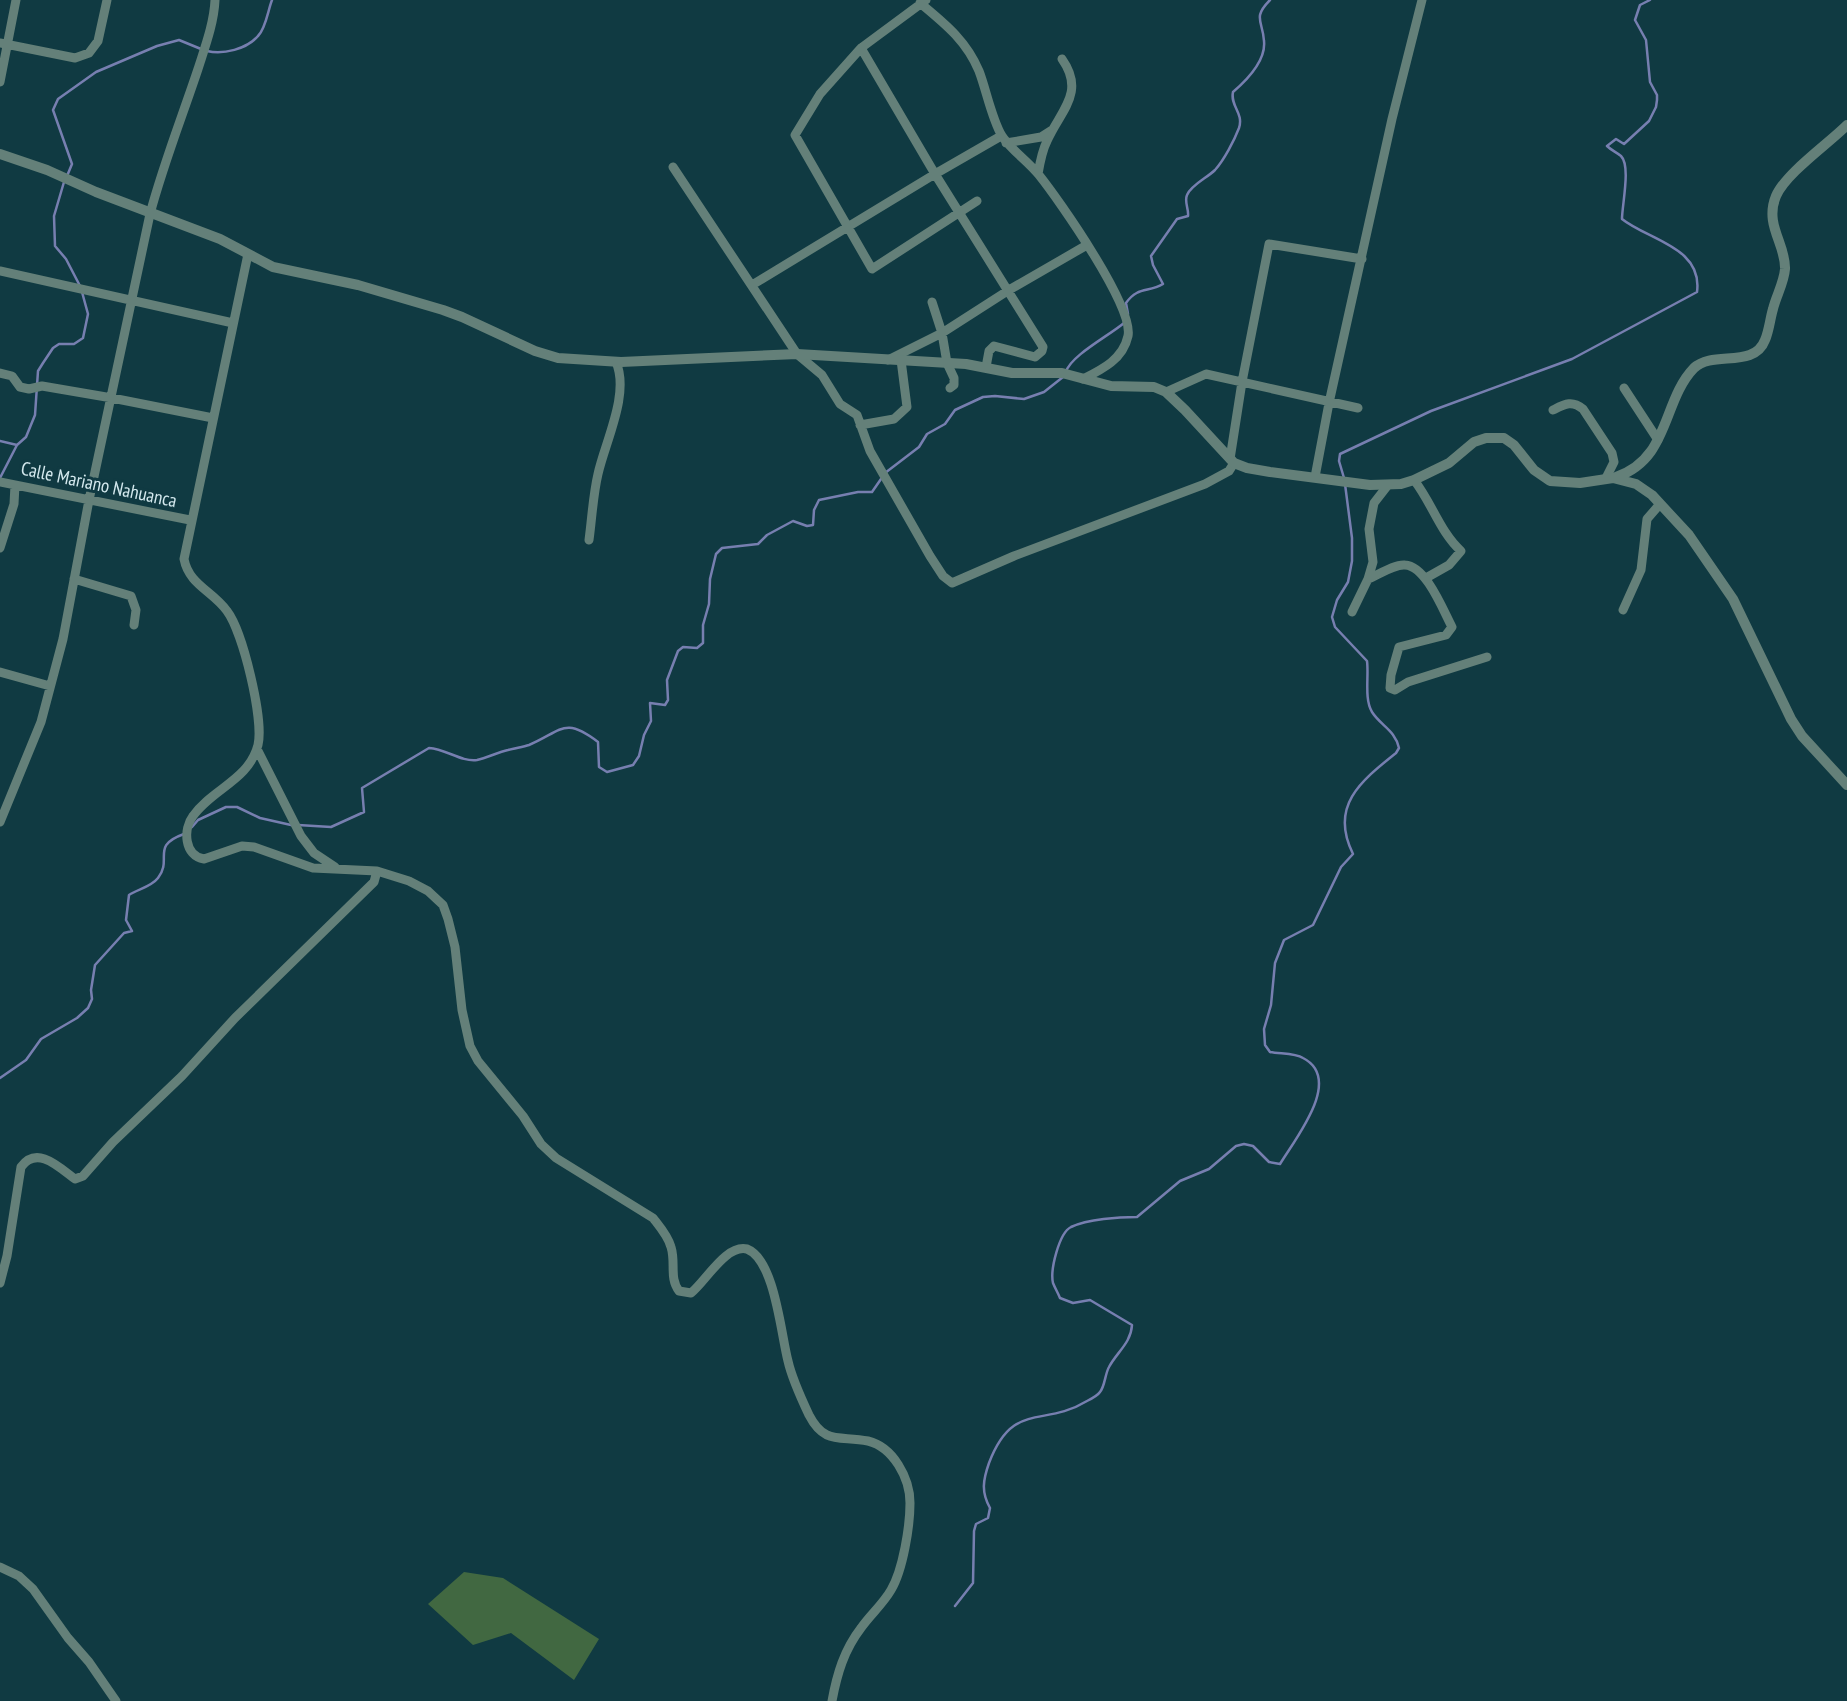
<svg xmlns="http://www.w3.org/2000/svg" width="1847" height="1701" viewBox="0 0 1847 1701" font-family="'PT Sans Narrow',sans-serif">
<rect width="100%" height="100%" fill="#103a42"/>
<path fill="#416841" d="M464,1572L503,1578L599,1639L574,1680L511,1633L473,1645L428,1604Z"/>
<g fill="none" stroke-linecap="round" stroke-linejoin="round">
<path stroke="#777fb0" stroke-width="2.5" d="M207,51C223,55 247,49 258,36C266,28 268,10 272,0
M67,176L72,164L53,110L58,99L96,72L157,46L179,40L201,49
M64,182L54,216L55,246L66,259L80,286
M1128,314L1126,303C1138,286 1148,293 1163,284L1153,265L1151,256L1177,219L1188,216C1189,209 1184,202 1187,195C1191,185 1207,178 1215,170C1224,160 1234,141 1239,128C1244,113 1230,106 1233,92C1247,80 1266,60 1264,41C1263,21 1252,18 1270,0
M1066,372C1070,356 1110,335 1124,323
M0,441L17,445
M885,473L919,447L927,434L945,424L955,410L983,397L995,396L1024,399L1044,392L1063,377
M0,478L17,445L26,437L35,415L38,371L43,363L53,348L59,344H74L83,338L88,314L82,292
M1344,478L1339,461L1340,454L1431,411L1572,359L1697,292C1703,247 1648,240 1622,219C1622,205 1631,166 1621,156C1616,152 1611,150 1607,146L1616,139L1624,144L1649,121L1656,107L1657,100V95L1650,82L1646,40L1635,20L1640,5L1650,0
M298,825L331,827L364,812L362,788L429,748C446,749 461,762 477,760C487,758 498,752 508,750C515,748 523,747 529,745C562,731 564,716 598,742L599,767L607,772L633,765L639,756L644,735L651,721L650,703L665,705L668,700L667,680L678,651L683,647L697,648L703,643V625L709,604L710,579L716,554L722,548L758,544L767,535L793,521L807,526L813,525L814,510L819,500L858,492H872L881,479
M192,827L198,820L226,807H237L260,818L291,825
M0,1078L26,1060L41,1039L77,1018L88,1008L92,999L91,990L95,965L124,933L132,931L126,920L129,895C138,889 151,887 158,878C173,859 150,846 184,834
M955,1606L973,1583L974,1531L976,1524L988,1518L990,1508C981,1492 983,1480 989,1463C1013,1400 1043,1428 1087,1401C1091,1399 1098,1395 1100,1392C1105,1386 1105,1374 1109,1367C1117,1352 1131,1343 1132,1325L1090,1300L1073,1303L1060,1298C1058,1293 1055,1288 1053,1283C1050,1270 1059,1233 1071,1227C1088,1219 1119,1217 1137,1217L1180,1181L1209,1169L1236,1146L1244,1144L1253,1146L1269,1162L1280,1164C1295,1139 1344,1079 1303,1058C1295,1053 1280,1054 1270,1052L1265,1045L1264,1029L1271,1005L1275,963L1284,940L1313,925L1341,867L1353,854C1329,806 1361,781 1396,753L1399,748C1395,730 1381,726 1372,712C1364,699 1369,676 1367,661L1335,627L1332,617L1337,600L1348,582L1352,561V538L1345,484"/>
<path stroke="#648079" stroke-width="9" d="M926,0L861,48L820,94L795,135L872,269L977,201
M920,3C944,23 966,40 979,71C986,89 992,120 1002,136C1011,150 1028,161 1039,175C1059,200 1134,307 1128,336C1123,359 1103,369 1083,379
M0,43L75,58L89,53L98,41L107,0
M861,48L935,174L1043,347L1042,351L1035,357L994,346L989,351L986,367
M0,82L16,0
M1006,143L1041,137L1052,130
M673,167L797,354L822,375L840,404L857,415L870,451L930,556L943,576L952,583L1014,556L1205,484L1229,471L1234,463
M1038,174C1040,162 1042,151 1047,141C1060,111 1086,93 1062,59
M248,254L184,559C189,585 213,591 227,611C243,632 264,720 258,745C249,780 212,789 193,816C183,829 184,856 204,859L242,846L254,847L313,868L377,871L409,881L428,891L443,905L448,919L455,947L462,1010L470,1046L478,1061L523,1116L541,1144L556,1158L653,1218C660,1227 668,1236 671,1247C676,1263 669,1278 679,1291L691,1293C706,1281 726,1244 747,1249C775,1260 781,1335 788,1361C792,1379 801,1398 809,1415C825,1446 841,1435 868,1441C893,1447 910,1478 910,1503C910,1526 903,1570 891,1590C883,1604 870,1615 861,1628C844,1650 837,1674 832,1701
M0,271L233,323
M752,285L935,174L1001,136
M932,302L942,333L947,363L954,378V385L950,388
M888,360L942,333L1009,290L1087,245
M0,373L12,376L20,387L29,389L42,386L112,398L213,418
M1624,388L1658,440
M1166,392L1206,374L1358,408
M1553,410C1565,404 1572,400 1583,409L1612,453L1614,462L1606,478
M860,425L894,419L907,407L901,360
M1230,459L1242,382L1269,244L1362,259
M1315,477L1329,403L1392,119L1422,0
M1414,480C1432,503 1440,532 1461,551L1449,565L1426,578
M0,482L190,520
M589,540C592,518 593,495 598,474C605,442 630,394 616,362
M0,548L14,504L15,485
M74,579L131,596L136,610L134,625
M1368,579C1378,575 1394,564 1405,565C1426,566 1443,610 1452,627L1446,635L1399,647L1391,675L1390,688L1395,690L1408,682L1487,657
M1623,610L1641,570L1647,519L1660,504
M1352,612L1368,579L1373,562L1369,529L1374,503L1388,485
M0,672L50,686
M257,749L301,836L314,853L335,867
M0,822L41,722L63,639L89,500L150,214C163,165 182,117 198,69C205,47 214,23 215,0
M0,1283L7,1256L21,1167C37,1145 59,1167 75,1179L83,1176L113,1142L182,1076L235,1018L374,882L377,871
M0,1567L19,1576L33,1589L68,1638L89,1662L116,1701"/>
<path stroke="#648079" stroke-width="10" d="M0,154L47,170L96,192L220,239L273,267L358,285L443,310L462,317L535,351L558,358L621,362L797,354L966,364L1012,373H1062L1111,386L1154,387L1166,392L1185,410L1234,463L1247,468L1270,472L1370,485L1401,484L1414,480L1449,463L1474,442L1486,438H1504L1514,445L1534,470L1550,481L1580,483L1613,478L1636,484L1652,495L1689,535L1733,599L1791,719L1802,736L1847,785
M1616,477C1670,459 1662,401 1694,368C1713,350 1754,369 1765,340C1769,331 1770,319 1773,309C1776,296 1784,283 1785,269C1786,244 1764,225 1776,196C1786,173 1828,144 1847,125"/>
</g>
<g text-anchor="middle" stroke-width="6" stroke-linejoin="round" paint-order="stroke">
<g font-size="19" fill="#d4e9ee" stroke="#103a42">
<text transform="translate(99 484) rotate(12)" y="7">Calle Mariano Nahuanca</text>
</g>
</g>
</svg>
